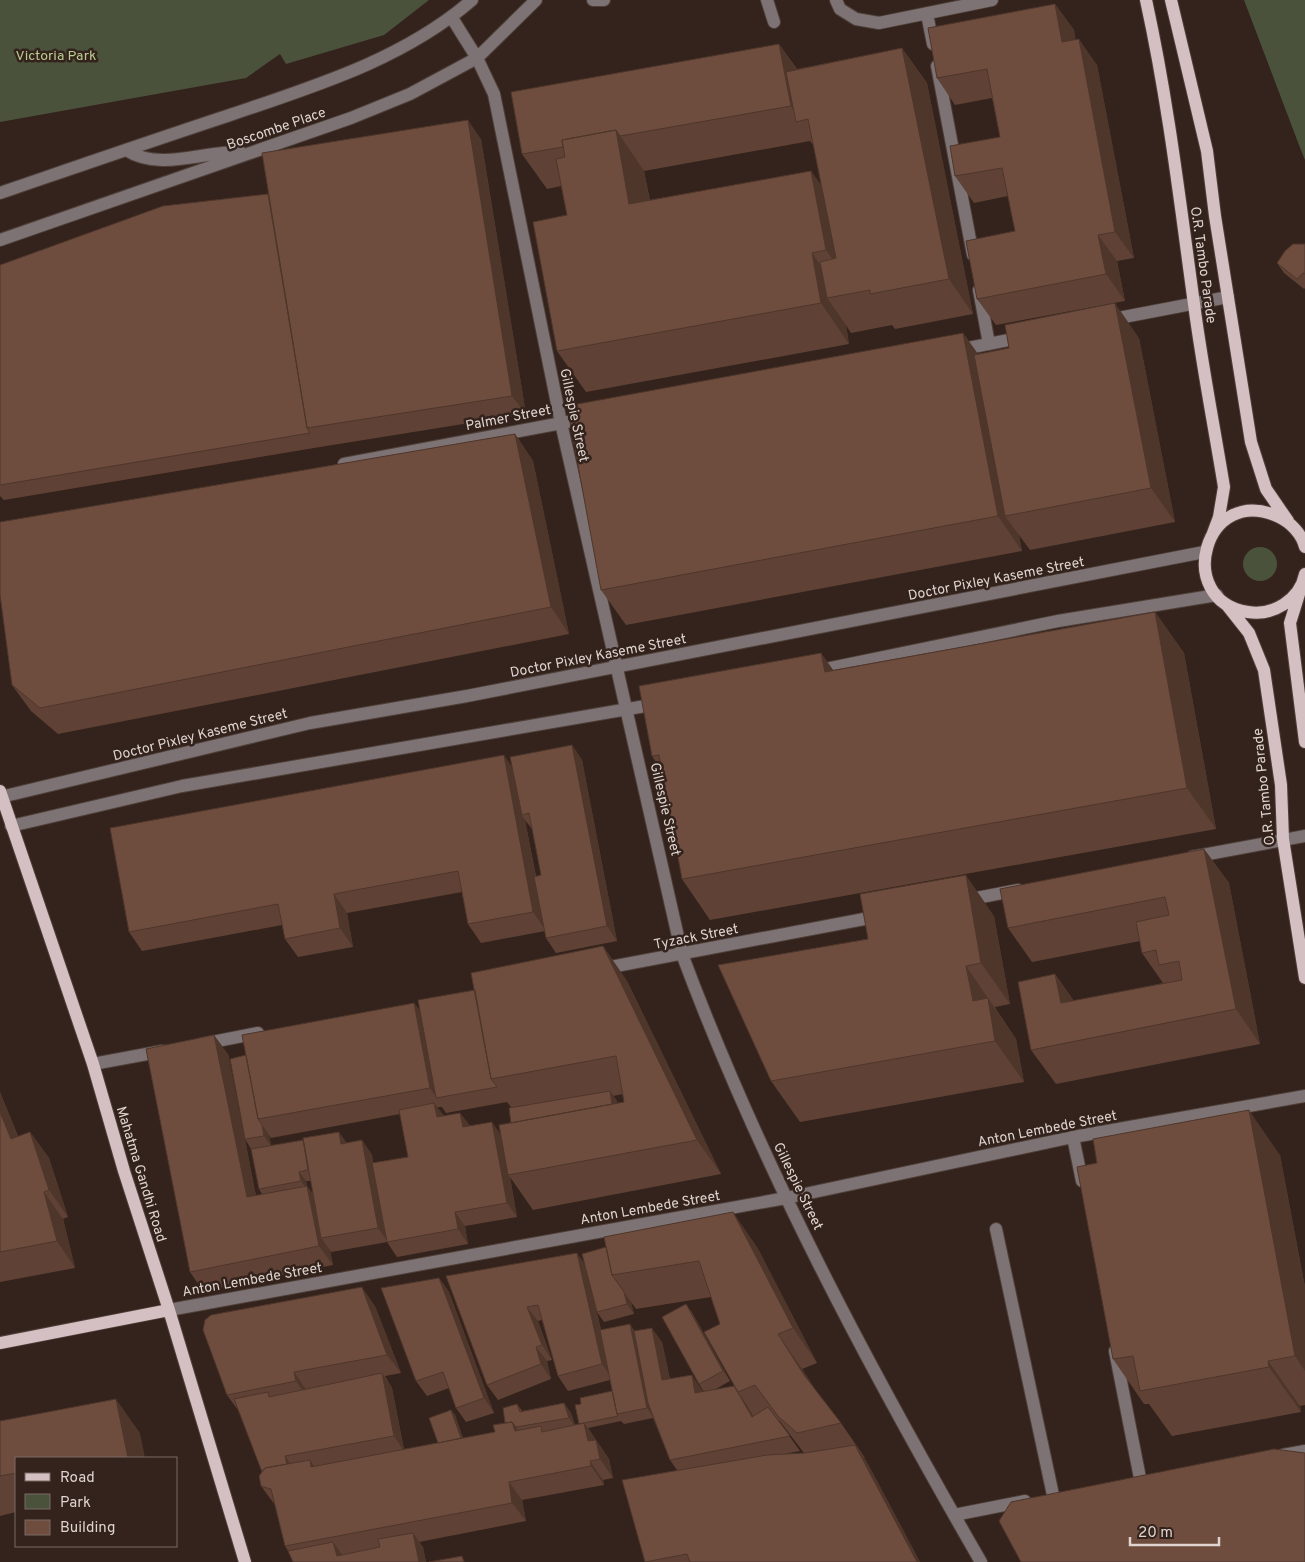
<svg xmlns="http://www.w3.org/2000/svg" width="1305" height="1562" viewBox="0 0 1305 1562" font-family="Overpass,sans-serif">
<rect width="100%" height="100%" fill="#33231c"/>
<path fill="#4b523c" d="M0,0H429L384,35L286,64L280,54L246,78L0,122Z
M1244,0H1305V160L1299,145Z
M1243 564a17 17 0 1 1 34 0a17 17 0 1 1-34 0Z"/>
<g fill="none" stroke-linecap="round" stroke-linejoin="round">
<defs>
<path id="minor" d="M593,0H604
M767,0L774,22
M836,0L840,9L856,19L879,23L992,0
M927,14L933,44
M452,18L477,58L494,94L561,423L682,954C761,1166 868,1366 981,1562
M937,66L973,255
M126,150C161,172 202,151 240,152
M0,193C76,167 151,141 227,116C312,87 403,60 472,0
M0,240L351,118L410,94L477,58L536,0
M979,290L989,344
M1108,320L1228,297
M958,350L1024,337
M344,464L567,422
M816,671L1058,621L1217,595
M1,797L310,723L467,696L1204,552
M11,826L182,786L657,704
M1192,857L1305,836
M966,900L1018,890
M600,969L880,916
M202,1044L258,1033
M93,1064L163,1051
M1073,1137L1082,1181
M996,1229L1053,1495
M169,1310L786,1198L1073,1137L1305,1096
M1115,1351L1140,1478
M1283,1455L1305,1451
M954,1515L1025,1501"/>
<path id="major" d="M1146,0C1168,100 1180,202 1194,304C1202,365 1214,426 1224,487L1219,517L1213,533
M1171,0L1207,151L1215,216L1251,442L1266,489L1288,521
M1305,547C1302,534 1290,522 1279,517C1204,482 1173,601 1248,612C1273,616 1300,600 1305,574
M1300,591L1290,623L1305,742
M1226,604L1249,633L1264,670L1281,785L1283,839L1305,978
M0,791L93,1064L124,1171L169,1310L245,1562
M0,1343L169,1310"/>
</defs>
<use href="#minor" stroke="#4f3f39" stroke-width="14"/>
<use href="#major" stroke="#4f3f39" stroke-width="14"/>
<use href="#minor" stroke="#7d7374" stroke-width="12"/>
<use href="#major" stroke="#d4bfc2" stroke-width="12"/>
</g>
<path fill="#5f4235" fill-rule="evenodd" d="M1055,4L1074,30L1075,39L1097,65L1134,258L1117,261L1125,301L996,325L977,299L1015,231L1008,196L974,203L955,176L1000,137L992,98L955,105L937,78Z
M779,44L797,69L902,48L927,83L973,314L895,329L892,325L851,333L846,325L849,344L586,392L557,351L567,215L561,186L547,189L522,154ZM810,141L814,146L821,185L811,171L650,200L644,171Z
M481,139L526,414L320,447L4,500L0,496V265Z
M1305,244V288L1304,289L1284,273L1277,263Z
M963,333L978,354L1139,338L1175,522L1030,550L1019,535L1022,551L626,625L601,590Z
M515,434L533,461L569,634L58,734L31,711L12,685Z
M1155,612L1184,653L1216,829L710,920L682,879L662,771L652,756L821,653L833,670Z
M572,745L582,760L617,941L556,953L546,938L545,931L481,943L468,924L462,892L347,913L353,947L298,957L285,939L282,925L142,951L129,932L513,768ZM525,820L532,829L541,875L536,876Z
M1204,849L1229,883L1260,1044L1056,1084L1031,1050L1055,974L1074,1001L1163,983L1142,953L1140,941L1032,962L1008,928Z
M994,916L1010,1004L995,1007L996,1009L1016,1039L1024,1082L800,1122L771,1081Z
M603,946L627,981L721,1174L533,1210L510,1177L517,1217L465,1226L468,1244L397,1257L387,1242L331,1252L330,1250L333,1265L203,1291L190,1272L228,1054L244,1136L246,1055L414,1003L420,1011L475,990ZM623,1094L624,1102L617,1103V1101L613,1096ZM507,1102L512,1108L511,1123L500,1134L470,1126L460,1113L444,1116L437,1107H442L446,1113ZM400,1114L408,1157L373,1163L372,1155L362,1140L347,1143L271,1145L269,1135L271,1138ZM245,1139L251,1149L259,1189L262,1194L256,1196ZM306,1181H311L313,1194L307,1186Z
M0,1092L18,1136L30,1132L49,1158L68,1217L63,1219L75,1268L0,1282Z
M1280,1155L1305,1287V1405L1300,1406L1301,1412L1172,1436L1149,1404H1144L1113,1359Z
M757,1247L817,1363L802,1369L817,1392L841,1423L865,1458H864L868,1464L920,1562H645L677,1470L670,1460L653,1418L624,1424L621,1421L588,1428L609,1459L613,1478L603,1480L604,1485L522,1500L526,1521L419,1542L423,1547L426,1562L288,1551L285,1546L275,1505L261,1486L262,1472L240,1413L227,1395L375,1306L401,1373L385,1376L392,1388L404,1449L438,1443L451,1410L455,1415L463,1438L495,1432L505,1423L517,1404L522,1411L564,1403L571,1413L575,1425L579,1424L581,1404L612,1391L610,1380L568,1391L558,1376L542,1320L538,1321L552,1360L547,1361L551,1379L498,1400L487,1385L446,1276ZM711,1297L720,1324L734,1386L714,1390L730,1381L693,1314L686,1304L699,1384L704,1392H702V1390L670,1379L662,1342L634,1331L630,1324L601,1330L596,1308L597,1312L604,1322L634,1314L631,1302L636,1309ZM778,1420H779L804,1453L784,1454L800,1451Z
M439,1278L449,1292L494,1413L466,1422L456,1408L449,1388L427,1396L416,1381Z
M0,1421L140,1433L16,1458V1512L0,1516Z"/>
<path fill="#4e362b" d="M1055,4L1074,30L1081,69L1062,42Z
M1079,39L1097,65L1134,258L1115,232Z
M779,44L803,79L808,119L801,121L791,106Z
M902,48L927,83L973,314L949,279Z
M468,120L481,139L526,414L512,396Z
M616,130L644,171L658,245L629,204Z
M811,171L840,212L855,291L826,250Z
M1098,235L1117,261L1125,301L1106,274Z
M812,253L841,294L827,298L846,325L849,344L821,303Z
M1115,303L1139,338L1175,522L1151,488Z
M963,333L987,367L1005,516L1019,535L1022,551L998,516Z
M515,434L533,461L569,634L551,607Z
M1155,612L1184,653L1216,829L1187,788Z
M821,653L850,694L825,672Z
M572,745L582,760L617,941L607,926Z
M504,755L517,774L522,815L525,820L546,931L533,912Z
M1204,849L1229,883L1260,1044L1236,1009Z
M966,875L994,916L1010,1004L981,963Z
M334,894L347,913L353,947L340,928Z
M603,946L627,981L721,1174L697,1140Z
M966,966L1016,1039L1024,1082L995,1041L973,1001Z
M1055,974L1079,1009L1061,1003Z
M414,1003L427,1022L437,1098L430,1088Z
M214,1035L228,1054L260,1216L247,1197Z
M610,1091L617,1101L622,1130L615,1120Z
M0,1092L29,1165L11,1139L0,1112Z
M434,1103L445,1118L437,1117Z
M1249,1110L1280,1155L1305,1287V1371L1295,1356Z
M460,1113L471,1127H463Z
M492,1122L502,1136L508,1175L510,1177L517,1217L507,1203Z
M262,1125L269,1135L271,1146L264,1136Z
M30,1132L49,1158L68,1217L49,1190Z
M339,1132L349,1146L341,1144Z
M362,1140L372,1155L388,1242L378,1228Z
M299,1172L306,1181L308,1191L301,1181Z
M307,1186L320,1204L321,1238L330,1250L333,1265L319,1246Z
M44,1192L63,1219L75,1268L57,1241Z
M455,1212L465,1226L468,1244L458,1229Z
M733,1212L757,1247L817,1363L793,1328Z
M577,1253L587,1267L612,1379L602,1364Z
M439,1278L449,1292L494,1413L484,1398Z
M362,1287L375,1306L401,1373L387,1355Z
M624,1292L631,1302L634,1314L627,1304Z
M686,1304L693,1314L730,1381L723,1371Z
M527,1307L538,1321L552,1360L542,1345Z
M630,1324L637,1334L654,1418L647,1408Z
M652,1328L662,1342L673,1395L662,1380Z
M778,1334L802,1369L828,1410L804,1375Z
M536,1347L547,1361L551,1379L541,1364Z
M1268,1361L1300,1406L1301,1412L1269,1367Z
M294,1372L307,1391L309,1400L296,1381Z
M382,1373L392,1388L404,1451L394,1436Z
M692,1375L702,1390L706,1408L695,1393Z
M738,1392L747,1405L762,1431L752,1417Z
M116,1399L140,1433L145,1458H128Z
M564,1403L571,1413L576,1428L569,1418Z
M451,1410L455,1415L465,1444L461,1439Z
M512,1422L526,1441L515,1431Z
M584,1423L609,1459L613,1478L588,1441Z
M855,1445L868,1464L920,1562H917Z
M285,1456L295,1471L288,1469Z
M310,1460L323,1479L311,1467Z
M590,1461L603,1480L604,1485L591,1466Z
M509,1482L522,1500L526,1521L512,1503Z
M413,1533L423,1547L426,1562H419Z
M333,1542L343,1556H337Z"/>
<path fill="#6f4d3e" stroke="#4e362b" d="M1055,4L1062,42L1079,39L1115,232L1098,235L1106,274L977,299L966,241L1015,231L1002,168L955,176L950,146L1000,137L987,69L937,78L928,28Z
M779,44L791,106L620,136L616,130L562,140L563,147L522,154L511,92Z
M902,48L949,279L870,294V290L827,298L820,262L836,258L808,119L796,122L786,72Z
M468,120L512,396L307,428L262,153Z
M616,130L629,204L811,171L826,250L812,253L821,303L557,351L533,222L567,215L556,159L565,157L562,140Z
M268,194L307,428L310,433L0,485V265L163,206Z
M1293,244H1305V274L1303,273L1297,279L1277,263L1285,251Z
M1115,303L1151,488L1005,516L974,355L1009,348L1005,325Z
M963,333L998,516L601,590L567,406Z
M515,434L551,607L40,708L12,685L0,595V522Z
M1155,612L1187,788L682,879L659,755L652,756L639,686L821,653L825,672Z
M572,745L607,926L546,938L534,877L541,875L529,813L522,815L510,757Z
M504,755L533,912L468,924L458,871L334,894L340,928L285,939L278,904L129,932L110,828Z
M1204,849L1236,1009L1031,1050L1018,982L1055,974L1061,1003L1182,980L1179,961L1159,965L1156,950L1142,953L1136,922L1169,915L1165,897L1008,928L1000,889Z
M966,875L981,963L966,966L973,1001L988,998L995,1041L771,1081L718,965L868,939L860,894Z
M603,946L697,1140L508,1175L499,1125L624,1102L616,1056L491,1079L471,973Z
M475,990L491,1079L497,1087L436,1098L418,1000Z
M414,1003L430,1088L258,1119L242,1035Z
M214,1035L247,1197L307,1186L319,1246L190,1272L146,1049Z
M246,1055L258,1119L262,1125L264,1136L245,1139L230,1059Z
M610,1091L612,1104L511,1123L509,1108Z
M434,1103L437,1117L460,1113L463,1127L492,1122L507,1203L455,1212L458,1229L387,1242L372,1163L408,1157L399,1110Z
M1249,1110L1295,1356L1268,1361L1269,1367L1140,1391L1133,1356L1113,1359L1077,1167L1097,1163L1093,1139Z
M0,1112L11,1139L30,1132L49,1190L44,1192L57,1241L0,1252Z
M339,1132L341,1144L362,1140L378,1228L321,1238L303,1138Z
M303,1140L308,1170L299,1172L301,1181L259,1189L251,1149Z
M733,1212L793,1328L778,1334L804,1375L841,1423L797,1433L778,1416L755,1385L738,1392L704,1332L720,1324L699,1261L612,1275L604,1237Z
M606,1247L612,1275L624,1292L627,1304L597,1312L582,1254Z
M577,1253L602,1364L558,1376L538,1305L527,1307L542,1345L536,1347L541,1364L487,1385L446,1276Z
M439,1278L484,1398L456,1408L443,1372L416,1381L381,1288Z
M362,1287L387,1355L294,1372L296,1381L227,1395L203,1330L205,1320L211,1315Z
M686,1304L723,1371L699,1384L662,1317Z
M630,1324L647,1408L617,1414L600,1330Z
M652,1328L662,1380L692,1375L695,1393L734,1386L752,1417L768,1407L790,1436L670,1460L648,1403L634,1331Z
M382,1373L394,1436L285,1456L287,1464L265,1468L262,1472L234,1399L268,1392L269,1397Z
M612,1391L617,1414L618,1416L579,1424L575,1405L581,1404L580,1398Z
M116,1399L128,1458H16V1473L0,1476V1421Z
M564,1403L569,1418L516,1427L512,1422L505,1423L503,1408L517,1404L520,1412Z
M451,1410L461,1438L438,1443L429,1418Z
M512,1422L515,1431L541,1426L542,1432L584,1423L588,1441L596,1440L600,1459L590,1461L591,1466L509,1482L512,1503L285,1546L271,1489L261,1486L259,1476L265,1468L310,1460L311,1467L495,1432L493,1425Z
M855,1445L917,1562H690L687,1554L645,1562L622,1480L767,1455L805,1453Z
M1274,1449L1305,1453V1562H1021L999,1521L1011,1502Z
M413,1533L419,1562H293L288,1551L333,1542L337,1556L380,1547L378,1539Z
M462,1556L464,1562H429Z"/>
<g text-anchor="middle" stroke-width="5" stroke-linejoin="round" paint-order="stroke">
<g font-size="14" fill="#b9cc91" stroke="#33231c">
<text x="56" y="60">Victoria Park</text>
</g>
<g font-size="14" fill="#dfd4cf" stroke="#33231c">
<text transform="translate(276 128) rotate(-19)" y="5">Boscombe Place</text>
<text transform="translate(1204 265) rotate(82)" y="5">O.R. Tambo Parade</text>
<text transform="translate(575 415) rotate(78)" y="5">Gillespie Street</text>
<text transform="translate(508 417) rotate(-11)" y="5">Palmer Street</text>
<text transform="translate(996 578) rotate(-11)" y="5">Doctor Pixley Kaseme Street</text>
<text transform="translate(598 655) rotate(-11)" y="5">Doctor Pixley Kaseme Street</text>
<text transform="translate(200 734) rotate(-14)" y="5">Doctor Pixley Kaseme Street</text>
<text transform="translate(1263 787) rotate(-96)" y="5">O.R. Tambo Parade</text>
<text transform="translate(666 809) rotate(77)" y="5">Gillespie Street</text>
<text transform="translate(696 936) rotate(-11)" y="5">Tyzack Street</text>
<text transform="translate(1047 1128) rotate(-11)" y="5">Anton Lembede Street</text>
<text transform="translate(142 1174) rotate(73)" y="5">Mahatma Gandhi Road</text>
<text transform="translate(799 1186) rotate(64)" y="5">Gillespie Street</text>
<text transform="translate(650 1207) rotate(-10)" y="5">Anton Lembede Street</text>
<text transform="translate(252 1279) rotate(-10)" y="5">Anton Lembede Street</text>
</g>
</g>
<rect x="15" y="1457" width="162" height="90" fill="#33231c" stroke="#786a64"/>
<rect x="25" y="1473" width="25" height="8" fill="#d4bfc2" stroke="#786a64"/>
<text x="60" y="1482" font-size="15" fill="#dfd4cf">Road</text>
<rect x="25" y="1494" width="25" height="15" fill="#4b523c" stroke="#786a64"/>
<text x="60" y="1507" font-size="15" fill="#dfd4cf">Park</text>
<rect x="25" y="1520" width="25" height="15" fill="#6f4d3e" stroke="#786a64"/>
<text x="60" y="1532" font-size="15" fill="#dfd4cf">Building</text>
<path d="M1130 1537v8h89v-8" fill="none" stroke="#dfd4cf" stroke-width="2.5"/>
<text x="1138" y="1537" font-size="15" fill="#dfd4cf" stroke="#33231c" stroke-width="4" paint-order="stroke">20 m</text>
</svg>
